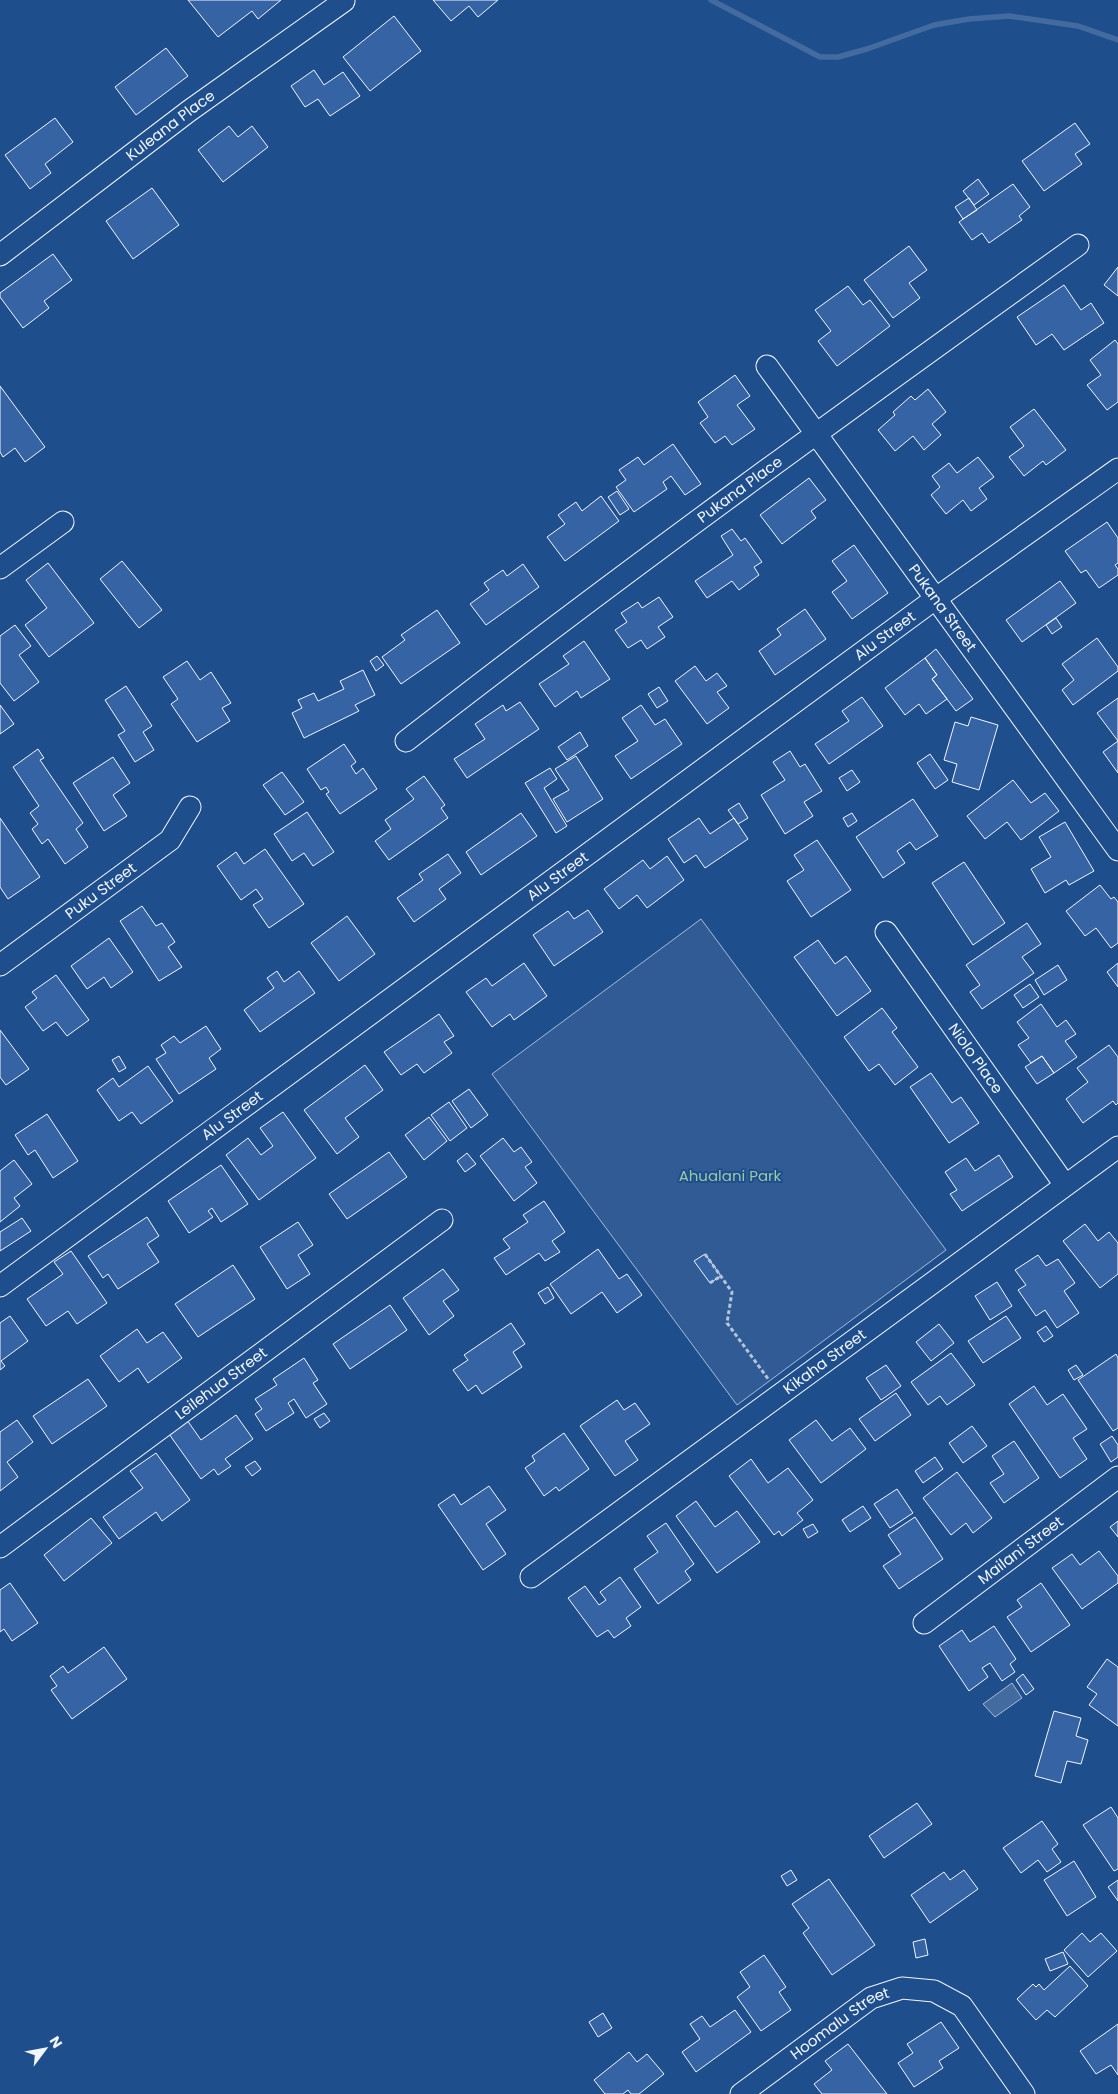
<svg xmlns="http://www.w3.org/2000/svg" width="1118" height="2094" viewBox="0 0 1118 2094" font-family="Poppins,sans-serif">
<rect width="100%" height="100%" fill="#1f4e8c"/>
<path fill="#305b95" stroke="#a8bbd7" d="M701,919L946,1250L737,1405L492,1074Z"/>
<path fill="#446ba0" stroke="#a8bbd7" d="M1012,1683L1022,1698L995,1717L983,1704Z"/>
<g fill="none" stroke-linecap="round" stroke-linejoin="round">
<path stroke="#446ba0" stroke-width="5.5" d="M711,0L820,57H838L867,49L934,25L969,19L1009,16L1078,26L1118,40"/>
</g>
<path fill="#3563a3" stroke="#f2f6ff" d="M188,0H281L258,19L252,11L218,37Z
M433,0H498L478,17L469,6L451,21Z
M394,16L421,51L370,91L343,57Z
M166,48L188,76L136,115L115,87Z
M314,70L324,85L343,72L360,96L330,116L318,99L305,107L291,86Z
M55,118L73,142L45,164L51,173L30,189L5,155Z
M1075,123L1090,144L1075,154L1082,164L1044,191L1022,161Z
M229,126L238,137L252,126L268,147L223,182L198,150Z
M978,179L989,194L974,205L963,191Z
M1013,184L1030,207L1019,216L1022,220L989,243L982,233L972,240L959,222Z
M152,188L179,225L133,259L106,221Z
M969,198L977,210L963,219L955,207Z
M909,246L927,270L909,283L920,298L893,318L864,280Z
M53,254L72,280L44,301L49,308L23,328L0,297V293Z
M1118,267V296L1104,285Z
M1064,285L1081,310L1091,303L1104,323L1064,350L1052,334L1036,345L1017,317Z
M848,286L863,305L870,300L890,326L837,366L818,341L831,331L815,310Z
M1115,340L1118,344V402L1107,410L1087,385L1101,375L1090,360Z
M735,375L750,396L737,405L755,429L732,445L725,436L715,443L700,423L708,417L698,402Z
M0,386L45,447L25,462L15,448L3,457L0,452Z
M928,389L946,412L932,424L941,435L924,450L913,436L895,451L878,430L895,415L893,412L911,396L915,400Z
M1034,409L1066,450L1046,465L1043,461L1024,476L1009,457L1024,446L1010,427Z
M673,444L701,484L685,495L671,476L663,482L667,489L634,512L616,487L626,480L619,470L638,457L644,465Z
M978,457L994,477L979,488L987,499L971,511L963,500L946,514L931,495L940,487L932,476L949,463L957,473Z
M809,478L826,500L811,511L816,518L782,544L760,515Z
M617,491L629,509L620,515L608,497Z
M601,496L619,521L565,561L547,537L565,524L558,515L576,502L582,511Z
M1107,522L1118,538V563L1115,565L1118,569V575L1099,588L1086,570L1081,573L1065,551Z
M732,529L741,541L745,538L762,562L754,567L759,575L739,590L732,581L707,598L695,581L733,555L721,536Z
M854,545L888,593L852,619L832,592L847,581L832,561Z
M122,561L162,610L139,628L100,579Z
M48,563L94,623L49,657L25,625L47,608L26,580Z
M523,564L539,587L486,625L470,604L489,590L484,583L503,570L507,576Z
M1060,581L1076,603L1022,642L1006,620Z
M659,597L673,617L658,627L665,637L647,649L641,640L628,648L615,630L627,622L621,613L638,602L642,608Z
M805,609L826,639L775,675L759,651L781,635L777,629Z
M437,610L460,643L401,684L382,657L405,640L401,635Z
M1056,618L1062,627L1052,634L1046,625Z
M15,625L31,646L19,655L39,682L14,701L0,683V636Z
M1097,638L1118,667V671L1073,705L1062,690L1074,680L1062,664Z
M584,641L610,679L581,698L577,691L555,707L539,684L569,664L563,656Z
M936,649L973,699L956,711L932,679L937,675L925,658Z
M377,656L384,665L376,671L370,661Z
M925,658L937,675L932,679L947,699L926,714L919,704L905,715L885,688Z
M187,661L200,680L211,672L231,703L222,708L230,721L197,742L171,704L178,699L163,677Z
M695,666L706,681L717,673L727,686L717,692L729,708L707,724L675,681Z
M363,670L375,695L355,705L359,711L304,738L292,713L302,708L298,700L314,693L318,701L344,689L340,681Z
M126,686L152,726L143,732L154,750L135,762L118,735L125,731L105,700Z
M659,687L668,701L657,708L648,694Z
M862,697L883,726L829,764L815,744L849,721L842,711Z
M1118,698V773L1103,752L1118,741L1097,713Z
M520,702L539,729L467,778L454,759L485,739L475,724L503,705L506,711Z
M0,705L14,724L0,734Z
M641,705L655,725L665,719L682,744L631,779L615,756L638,741L622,718Z
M971,717L998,725L979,790L952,782L957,764L944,760L955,722L968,726Z
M580,732L588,746L567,760L558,747Z
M344,744L356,762L351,766L356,774L363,768L377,789L340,814L326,794L329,792L326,787L321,790L307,769Z
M38,749L44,758L40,760L83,823L76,829L88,847L65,864L48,839L42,844L32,829L38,824L30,813L39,806L13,767Z
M790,751L800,767L805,764L822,791L804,802L813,816L785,834L761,795L785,780L773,762Z
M930,754L948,780L935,789L917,763Z
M576,756L603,799L567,822L553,799L569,790L555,769Z
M113,757L130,783L113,795L127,816L104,831L73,783Z
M550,768L557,779L544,788L567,826L556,833L525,783Z
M852,770L860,782L847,791L839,778Z
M282,772L304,802L285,815L263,785Z
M424,776L445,805L441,808L448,818L389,860L375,841L391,829L385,820L414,799L406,789Z
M1013,780L1031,803L1045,793L1059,811L1021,840L1007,822L985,839L967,816Z
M913,799L938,836L916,850L910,842L897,851L905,863L883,878L856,837Z
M739,803L748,818L738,824L728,810Z
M307,812L334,852L313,866L304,853L292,861L274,834Z
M521,813L537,836L481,875L466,852Z
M852,813L857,821L848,827L843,818Z
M0,818L40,877L8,899L0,887Z
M699,818L710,834L734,818L748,839L705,868L696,855L684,863L668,839Z
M1065,822L1094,871L1069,885L1066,880L1045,893L1031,869L1051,857L1039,837Z
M817,840L851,890L811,917L787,881L804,870L794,855Z
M265,849L304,904L269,928L253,905L263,899L256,889L241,900L217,866L236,852L244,864Z
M448,854L461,873L439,889L446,899L414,922L397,898L423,880L419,874Z
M667,856L684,880L647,908L637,895L619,909L604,889L643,860L650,869Z
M964,862L1005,923L973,945L932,883Z
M1100,885L1111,899L1114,897L1118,902V943L1111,948L1096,928L1085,936L1066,911Z
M142,906L156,926L162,923L175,942L168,947L182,967L159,981L120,921Z
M588,910L603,932L554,966L533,935L568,911L574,919Z
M347,916L375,954L339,981L311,943Z
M1027,923L1041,944L1022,957L1034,973L982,1009L970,992L980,985L966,965Z
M109,938L133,972L111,988L104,977L87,989L71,966Z
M818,940L835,964L846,956L871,991L837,1016L794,957Z
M524,963L547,996L514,1020L510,1014L492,1027L466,992L486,978L492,986Z
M1118,963V987L1107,972Z
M1058,965L1067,980L1044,995L1035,980Z
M277,971L284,982L299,971L315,993L260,1032L244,1010L274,988L267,978Z
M56,975L89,1020L67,1036L56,1022L43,1031L25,1007L37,998L32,992Z
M1030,984L1039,997L1023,1008L1014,995Z
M1041,1004L1057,1027L1066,1020L1076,1034L1065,1041L1077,1057L1054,1073L1042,1056L1031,1063L1018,1045L1029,1038L1017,1022Z
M882,1008L897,1028L892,1032L918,1067L895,1085L879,1064L869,1071L844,1037Z
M439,1014L454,1036L444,1042L452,1053L424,1073L417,1064L401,1075L384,1052Z
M206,1026L221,1049L209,1058L216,1069L179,1094L156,1059L166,1053L161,1045L174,1036L180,1043Z
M0,1030L29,1069L6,1085L0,1077Z
M1109,1045L1118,1057V1103L1116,1105L1113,1101L1083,1123L1066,1099L1088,1082L1077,1068Z
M119,1056L126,1068L119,1072L112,1060Z
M1042,1056L1054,1073L1037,1084L1025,1067Z
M365,1065L383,1090L345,1118L359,1137L337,1154L304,1110Z
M148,1066L173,1101L141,1124L132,1112L119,1121L97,1090L113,1078L119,1087Z
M931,1073L952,1103L961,1097L979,1123L949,1143L910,1087Z
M469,1089L488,1115L471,1128L452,1101Z
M449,1102L467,1128L450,1141L431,1115Z
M283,1112L316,1158L259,1200L226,1155L248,1138L261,1155L273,1146L260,1128Z
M47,1114L78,1161L53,1178L35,1150L28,1155L15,1135Z
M429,1117L447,1141L424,1160L405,1135Z
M503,1138L514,1152L521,1147L532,1162L525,1167L537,1183L514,1201L480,1156Z
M389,1152L407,1177L347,1219L329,1194Z
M467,1153L476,1164L465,1172L457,1161Z
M999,1155L1013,1177L962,1211L950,1194L957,1190L945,1172L966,1158L975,1171Z
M14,1160L32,1184L14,1198L20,1206L0,1222V1171Z
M221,1165L248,1204L221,1222L212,1208L208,1211L213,1217L189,1233L168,1201Z
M544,1201L565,1232L552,1241L560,1252L545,1261L539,1253L506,1275L494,1258L510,1248L503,1239L528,1222L523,1215Z
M147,1217L159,1236L147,1244L159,1262L118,1289L108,1274L103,1278L88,1256Z
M22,1218L31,1231L0,1251V1232Z
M298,1222L313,1245L298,1255L310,1274L287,1289L260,1247Z
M1085,1224L1098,1241L1109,1232L1118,1243V1274L1100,1288L1063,1241Z
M598,1249L619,1279L627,1274L642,1295L617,1313L602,1292L571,1314L550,1284Z
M71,1251L107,1303L77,1324L68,1311L46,1326L27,1299L63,1274L54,1262Z
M705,1254L721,1276L710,1283L694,1261Z
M1038,1255L1046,1266L1058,1259L1075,1283L1064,1291L1079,1313L1057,1328L1045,1310L1036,1316L1018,1290L1026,1285L1015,1270Z
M233,1265L255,1299L198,1337L175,1304Z
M443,1269L459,1290L443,1301L454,1316L429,1335L403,1298Z
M997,1282L1012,1306L990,1320L975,1296Z
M548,1287L554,1298L545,1304L538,1293Z
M390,1305L407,1330L350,1369L333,1344Z
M10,1316L28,1341L1,1361L5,1366L0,1370V1323Z
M1006,1316L1021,1338L983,1363L968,1341Z
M511,1323L525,1344L513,1352L522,1367L482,1394L476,1385L468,1391L453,1370L468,1360L464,1355Z
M939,1324L954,1343L931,1361L916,1342Z
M1046,1326L1053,1336L1044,1342L1037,1332Z
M137,1329L147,1343L163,1332L182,1358L148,1383L138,1368L119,1382L100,1356Z
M951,1353L975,1385L947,1405L940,1396L928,1405L911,1382Z
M1116,1354L1118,1358V1428L1113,1431L1078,1380Z
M304,1358L318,1380L313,1383L327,1404L306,1418L294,1399L288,1403L294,1413L266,1431L255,1414L262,1409L255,1399L277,1385L273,1379Z
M886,1365L901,1386L881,1400L866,1378Z
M1076,1365L1083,1375L1074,1380L1068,1370Z
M88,1379L107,1406L52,1444L33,1416Z
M1034,1386L1047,1405L1063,1394L1087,1429L1073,1438L1087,1459L1060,1478L1009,1404Z
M896,1393L911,1415L875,1441L859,1419Z
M617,1400L624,1410L635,1403L650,1424L625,1441L638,1460L615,1476L580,1426Z
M324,1413L330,1421L320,1428L314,1419Z
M236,1415L253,1439L225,1459L231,1466L218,1475L214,1469L201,1479L169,1434L187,1420L201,1440Z
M17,1420L33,1442L7,1462L18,1477L0,1491V1432Z
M816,1420L832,1441L850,1428L866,1449L821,1483L789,1440Z
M972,1426L987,1446L963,1463L949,1443Z
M564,1433L589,1469L559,1491L556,1487L544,1496L525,1468L535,1461L532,1456Z
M1112,1436L1118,1445V1457L1111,1462L1100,1444Z
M1014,1441L1039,1478L1004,1503L990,1483L1004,1474L992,1456Z
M156,1453L190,1500L162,1521L156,1512L119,1539L103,1517L143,1488L130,1471Z
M935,1457L943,1469L923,1483L915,1471Z
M751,1459L768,1483L788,1468L813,1500L797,1513L803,1520L782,1536L779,1531L774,1535L729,1476Z
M255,1461L261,1469L252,1476L245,1467Z
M957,1472L992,1518L973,1533L966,1523L951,1535L923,1498Z
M489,1486L506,1510L486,1524L506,1554L483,1570L438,1505L454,1494L461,1505Z
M897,1489L913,1513L890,1528L874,1504Z
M696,1501L715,1527L737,1511L760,1542L717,1573L676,1516Z
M863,1506L871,1518L850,1532L842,1520Z
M915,1517L943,1559L899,1589L883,1566L901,1554L888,1535Z
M91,1518L112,1543L64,1581L44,1555Z
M1118,1521V1537L1110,1527Z
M666,1523L694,1564L685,1571L691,1580L658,1604L634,1569L658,1552L647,1536Z
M813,1524L818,1532L808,1538L803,1529Z
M1099,1551L1118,1576V1583L1082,1609L1052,1568L1072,1554L1080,1565Z
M620,1577L641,1607L626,1618L631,1626L614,1638L608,1630L597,1637L568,1598L585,1586L599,1605L606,1600L600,1592Z
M10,1583L38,1623L12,1641L4,1629L0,1632V1590Z
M1041,1583L1070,1625L1031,1652L1007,1617L1022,1607L1017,1600Z
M994,1626L1016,1659L1010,1664L1015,1672L1002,1681L990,1663L982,1668L988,1677L969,1691L939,1646L962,1630L970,1642Z
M104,1647L127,1679L72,1719L51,1690L57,1686L50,1676L63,1666L68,1673Z
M1107,1659L1118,1667V1726L1089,1705L1097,1694L1087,1687Z
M1023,1674L1034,1689L1026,1695L1016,1680Z
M1054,1711L1081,1718L1076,1736L1088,1740L1081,1764L1067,1761L1061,1783L1035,1776Z
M917,1803L932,1824L884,1858L869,1836Z
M1111,1807L1118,1818V1869L1114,1871L1083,1825Z
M1042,1821L1058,1844L1052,1849L1061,1862L1047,1872L1038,1860L1021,1873L1003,1848Z
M1074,1861L1096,1897L1067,1916L1044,1880Z
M791,1870L797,1880L787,1886L781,1876Z
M964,1870L978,1889L930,1923L911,1895L944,1872L950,1880Z
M829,1879L875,1945L832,1975L803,1933L809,1928L792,1904Z
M1118,1880V1901L1108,1887Z
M1082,1933L1090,1942L1101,1933L1117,1951L1088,1977L1064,1950Z
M925,1939L928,1955L916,1958L913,1942Z
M1063,1952L1068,1964L1050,1971L1045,1959Z
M764,1955L786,1987L779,1992L791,2010L761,2031L737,1997L750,1987L740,1972Z
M1070,1966L1088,1986L1055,2017L1047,2010L1036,2020L1017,1999L1033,1984L1036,1987L1039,1984L1044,1990Z
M735,2010L751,2032L696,2072L682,2052L700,2039L690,2024L702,2016L710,2027Z
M603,2013L612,2028L598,2037L589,2022Z
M941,2022L959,2048L939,2061L943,2068L914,2087L898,2063L913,2053L907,2044Z
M1118,2024V2075L1111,2065L1096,2074L1080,2051Z
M848,2044L887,2094H822L814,2084L832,2070L825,2061Z
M629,2052L637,2062L647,2054L664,2074L639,2094H631L628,2090L623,2094H605L594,2080Z"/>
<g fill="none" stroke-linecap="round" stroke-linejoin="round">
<defs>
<g id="minor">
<path id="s1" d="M0,255L189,111L344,1"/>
<path id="s2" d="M767,366L1118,850"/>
<path d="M0,568L63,522"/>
<path id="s3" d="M406,741C626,570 852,407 1078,245"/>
<path id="s4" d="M886,932L1065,1185"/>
<path id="s5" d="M0,965L170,840L190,807"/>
<path id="s6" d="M0,1286L935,599L1118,469"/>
<path id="s7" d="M0,1547L442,1220"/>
<path id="s8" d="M531,1577L1118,1147"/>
<path id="s9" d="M924,1623L1118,1477"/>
<path id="s10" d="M741,2094L871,1998L902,1988L934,1991L962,2006L1024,2094"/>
</g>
</defs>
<use href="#minor" stroke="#f2f6ff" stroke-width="23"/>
<path stroke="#b3c4dc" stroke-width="3" stroke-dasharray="4 2.5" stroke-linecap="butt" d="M705,1254L732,1292L727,1323L769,1380
M710,1283L721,1276"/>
<use href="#minor" stroke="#1f4e8c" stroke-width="21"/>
</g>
<g text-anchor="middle" stroke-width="4" stroke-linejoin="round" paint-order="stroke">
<g font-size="15" fill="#f2f6ff" stroke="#1f4e8c">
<text dy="5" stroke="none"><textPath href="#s1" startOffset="214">Kuleana Place</textPath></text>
<text dy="5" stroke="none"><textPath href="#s3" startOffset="418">Pukana Place</textPath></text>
<text dy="5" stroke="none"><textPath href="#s2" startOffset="299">Pukana Street</textPath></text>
<text dy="5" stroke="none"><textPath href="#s6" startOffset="1098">Alu Street</textPath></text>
<text dy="5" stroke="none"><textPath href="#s6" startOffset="692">Alu Street</textPath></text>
<text dy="5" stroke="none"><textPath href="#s5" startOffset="125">Puku Street</textPath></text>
<text dy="5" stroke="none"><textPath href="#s4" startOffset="155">Niolo Place</textPath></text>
<text dy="5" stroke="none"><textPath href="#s6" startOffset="288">Alu Street</textPath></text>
<text dy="5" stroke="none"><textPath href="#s8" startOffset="364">Kikaha Street</textPath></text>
<text dy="5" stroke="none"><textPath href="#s7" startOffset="275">Leilehua Street</textPath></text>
<text dy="5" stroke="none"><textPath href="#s9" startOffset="121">Mailani Street</textPath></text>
<text dy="5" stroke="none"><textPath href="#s10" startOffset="122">Hoomalu Street</textPath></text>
</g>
<g font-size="15" fill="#97c8a6" stroke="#1f4e8c">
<text x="730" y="1181">Ahualani Park</text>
</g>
</g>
<g transform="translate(45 2049) rotate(58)" stroke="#1f4e8c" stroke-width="4" paint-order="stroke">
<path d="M0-4L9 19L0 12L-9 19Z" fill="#f2f6ff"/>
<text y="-8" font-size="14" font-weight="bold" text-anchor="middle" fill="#f2f6ff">N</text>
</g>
</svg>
